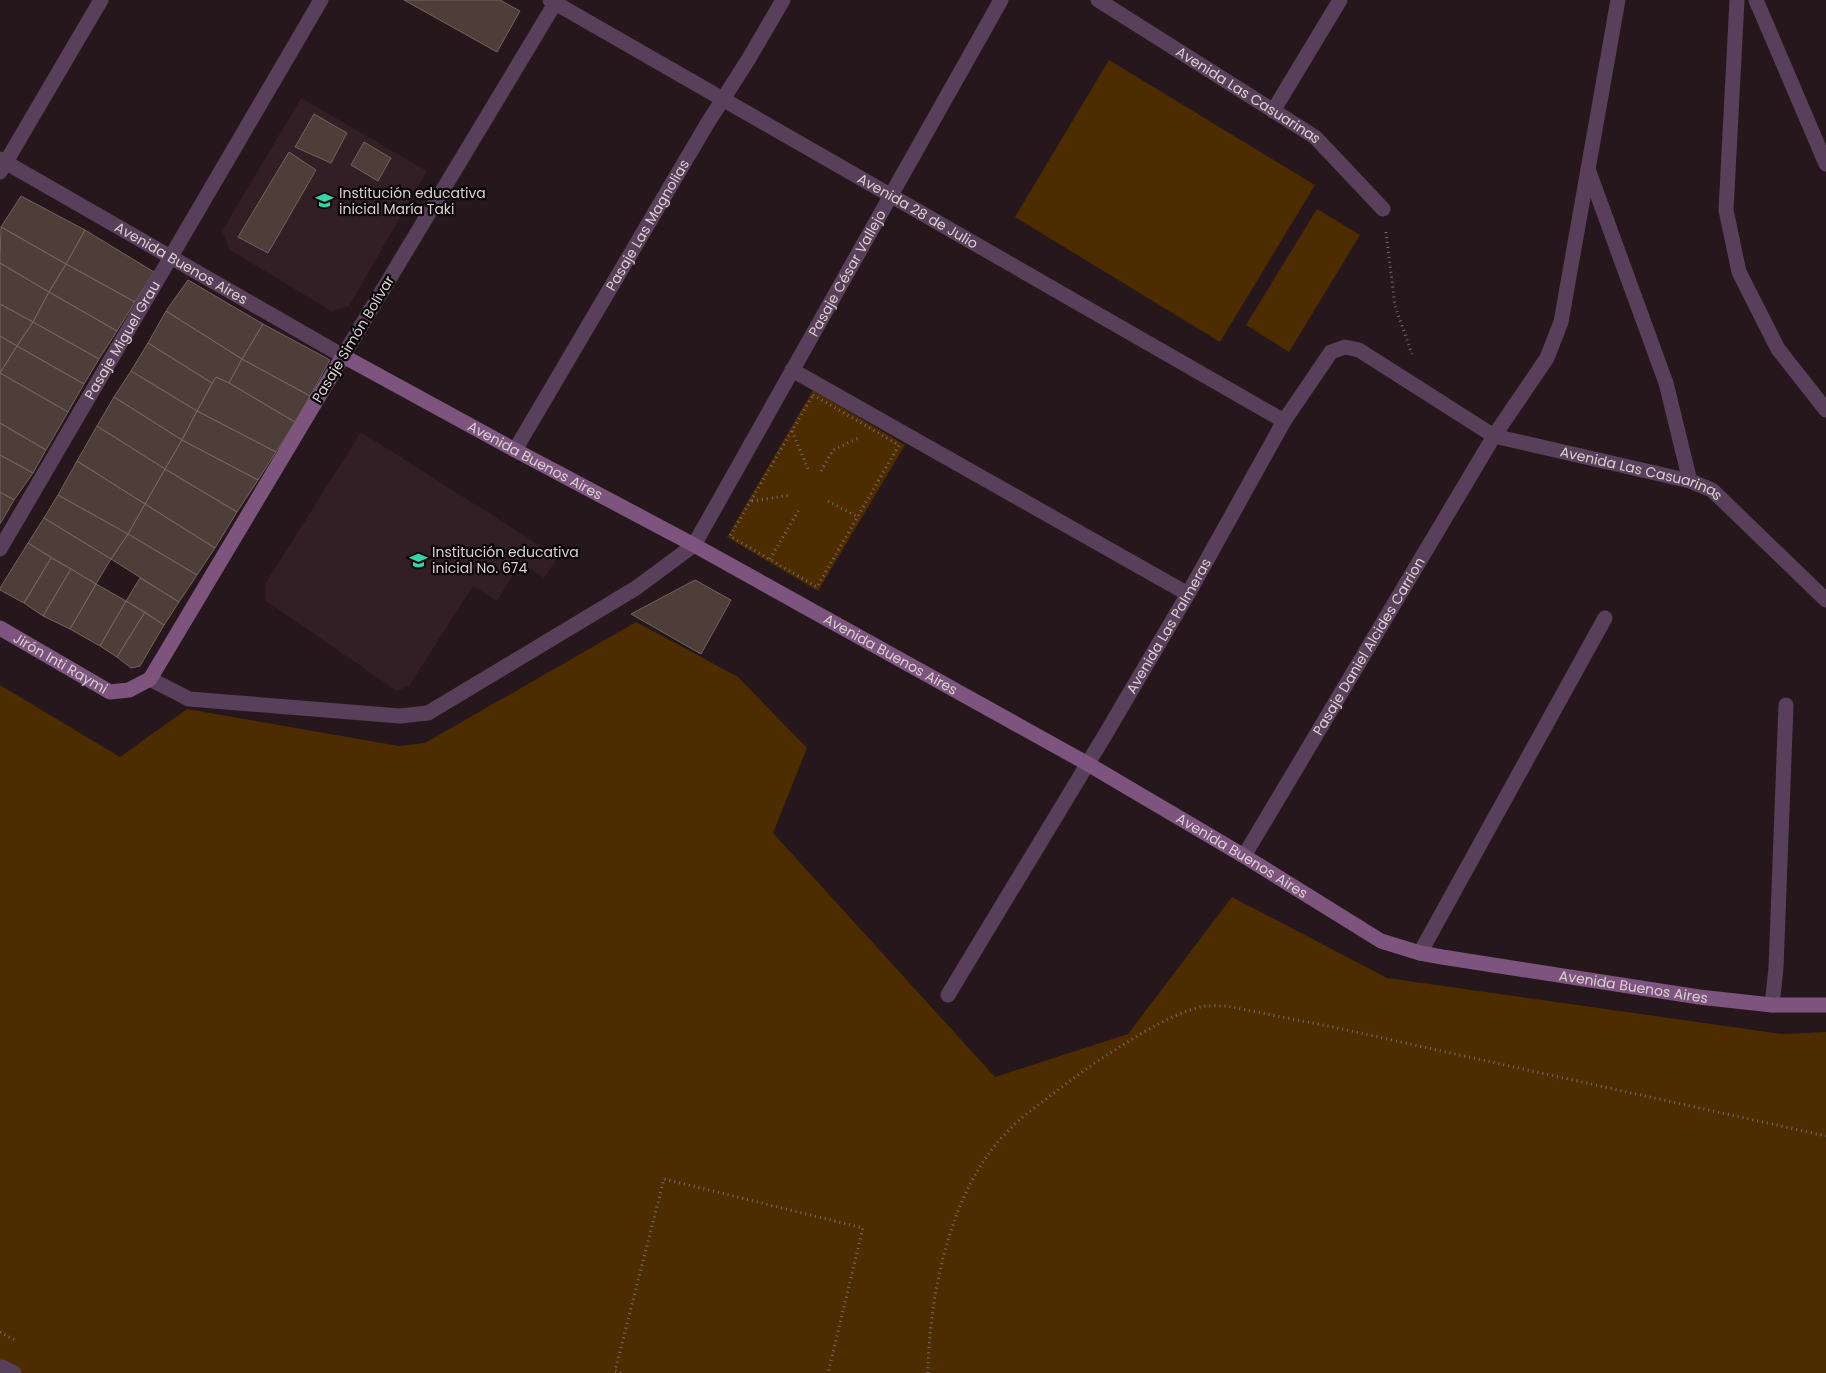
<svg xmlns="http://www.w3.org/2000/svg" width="1826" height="1373" viewBox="0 0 1826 1373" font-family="Poppins,sans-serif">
<rect width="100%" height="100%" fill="#25171b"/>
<path fill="#321e25" d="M301,98L427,171L349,306L331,311L230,250L222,231Z
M361,432L558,557L544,578L521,562L497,601L473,586L409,686L397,691L266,601L265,584Z"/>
<path fill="#4d2c00" d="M1109,60L1315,185L1220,342L1015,217Z
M1317,209L1360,235L1289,352L1246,325Z
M813,390L905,445L818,591L727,537Z
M636,622L738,677L807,748L773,833L995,1077L1128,1034L1232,897L1387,978L1782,1034L1826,1032V1373H0V685L120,757L187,709L399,746L425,743Z"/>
<path fill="#4e3e3a" stroke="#74625e" d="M404,0H500L520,11L497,52Z
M314,114L347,133L331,163L295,147Z
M364,142L391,158L378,181L351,165Z
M289,152L316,170L268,253L238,237Z
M21,196L85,230L66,264L1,227Z
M1,227L66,264L49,292L0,263Z
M85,230L154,272L135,302L66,264Z
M0,263L49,292L33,322L0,304Z
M66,264L135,302L117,331L49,292Z
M188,280L263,324L242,359L166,311Z
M49,292L117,331L99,359L33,322Z
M0,304L33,322L17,346L0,336Z
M166,311L242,359L229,383L216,377L212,383L148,343Z
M33,322L99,359L84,384L17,346Z
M263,324L330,360L310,396L242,359Z
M0,336L17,346L0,373Z
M148,343L212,383L197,411L131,371Z
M17,346L84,384L68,412L0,373Z
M242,359L310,396L295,422L229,383Z
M131,371L197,411L182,440L114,397Z
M0,373L68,412L46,450L0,423Z
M216,377L229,383L295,422L276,452L197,411Z
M114,397L182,440L165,469L97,426Z
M197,411L276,452L258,480L182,440Z
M0,423L46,450L33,473L0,455Z
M97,426L165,469L145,504L77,461Z
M182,440L258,480L237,512L165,469Z
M0,455L33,473L14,500L0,492Z
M77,461L145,504L128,534L58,495Z
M165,469L237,512L215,548L145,504Z
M0,492L14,500L0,524Z
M58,495L128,534L111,559L44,518Z
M145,504L215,548L197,575L128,534Z
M44,518L111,559L96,584L28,543Z
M128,534L197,575L179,602L111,559Z
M28,543L51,558L24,603L0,590V588Z
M51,558L71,569L43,616L24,603Z
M71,569L96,584L70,629L43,616Z
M140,578L179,602L164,625L126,601Z
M695,580L731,600L701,654L631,614Z
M96,584L126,601L100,646L70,629Z
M126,601L145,612L117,657L100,646Z
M145,612L164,625L140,666L131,668L117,657Z"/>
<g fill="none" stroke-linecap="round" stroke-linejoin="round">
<path stroke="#786b6f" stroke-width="3" stroke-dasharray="1 4" stroke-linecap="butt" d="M1386,232L1395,306L1412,354
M813,395L899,445L817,587L730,536Z
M792,431L808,469
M821,471L833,450L861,437
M752,501L791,495
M828,501L858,517
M770,559L800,508
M0,1332L15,1340
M621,1373L615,1371L664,1179L863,1228L828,1373
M928,1373C929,1295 951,1186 1009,1130C1021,1117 1036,1107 1050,1096C1071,1080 1092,1064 1115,1050C1140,1034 1167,1017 1196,1008C1206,1005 1216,1006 1226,1006L1333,1027L1826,1136"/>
<path stroke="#59405a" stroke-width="15" d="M150,679L189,699L400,716L428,713L636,588L694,545
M2,1367L14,1373"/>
<g stroke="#59405a" stroke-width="15">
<path id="s1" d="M550,0L1284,421"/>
<path id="s2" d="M1098,0L1315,137L1383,209"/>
<path d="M1737,0L1726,210L1739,272L1778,349L1826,410"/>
<path d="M1756,0L1826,164"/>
<path d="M1273,111L1340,0"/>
<path id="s3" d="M0,159L343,356L557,0"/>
<path d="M1588,169L1666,383L1690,481"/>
<path d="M0,172L101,0"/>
<path d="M792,370L1188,594"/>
<path id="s4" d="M515,450L707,124L748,60L783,0"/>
<path id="s5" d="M694,545L1001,0"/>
<path id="s6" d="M0,549L321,0"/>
<path id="s7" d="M1244,856L1494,436L1547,358L1561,322L1618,0"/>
<path d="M1420,953L1605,618"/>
<path id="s8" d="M948,995L1105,735L1188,594L1284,421L1331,352L1345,347L1359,350L1494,436L1690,481L1712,490L1826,600"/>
<path d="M1772,1005L1776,968L1786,705"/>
</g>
<path stroke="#7c547e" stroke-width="15" id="s9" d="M0,628L110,692L129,690L150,679L343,356L515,450L694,545L1088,764L1244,856L1381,941L1420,953L1442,957L1699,997L1772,1005H1826"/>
</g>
<defs>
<symbol id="school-bare" viewBox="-9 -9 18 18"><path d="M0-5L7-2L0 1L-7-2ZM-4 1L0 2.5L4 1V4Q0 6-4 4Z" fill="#34d4a8" stroke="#0a0506" stroke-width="2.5" paint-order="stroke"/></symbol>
</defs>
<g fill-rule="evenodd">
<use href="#school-bare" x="312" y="188" width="25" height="25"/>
<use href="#school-bare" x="406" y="548" width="25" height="25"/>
</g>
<g text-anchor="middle" stroke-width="4.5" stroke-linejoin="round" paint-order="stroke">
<g font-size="14" fill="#dbd0d3" stroke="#0a0506">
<text dy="5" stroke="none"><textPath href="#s2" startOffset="178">Avenida Las Casuarinas</textPath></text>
<text dy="5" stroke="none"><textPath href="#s1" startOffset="424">Avenida 28 de Julio</textPath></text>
<text dy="5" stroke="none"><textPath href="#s4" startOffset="261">Pasaje Las Magnolias</textPath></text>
<text dy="5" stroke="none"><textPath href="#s3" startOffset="209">Avenida Buenos Aires</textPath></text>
<text dy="5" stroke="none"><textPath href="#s5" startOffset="312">Pasaje César Vallejo</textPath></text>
<text dy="5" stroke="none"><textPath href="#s6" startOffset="242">Pasaje Miguel Grau</textPath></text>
<text transform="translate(353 339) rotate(-59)" y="5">Pasaje Simón Bolívar</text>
<text dy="5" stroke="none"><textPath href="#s9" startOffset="765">Avenida Buenos Aires</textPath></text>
<text dy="5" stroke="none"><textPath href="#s8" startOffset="1090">Avenida Las Casuarinas</textPath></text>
<text dy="5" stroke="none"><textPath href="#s8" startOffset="430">Avenida Las Palmeras</textPath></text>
<text dy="5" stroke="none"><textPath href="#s7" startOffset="244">Pasaje Daniel Alcides Carrion</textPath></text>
<text dy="5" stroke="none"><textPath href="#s9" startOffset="1170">Avenida Buenos Aires</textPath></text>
<text dy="5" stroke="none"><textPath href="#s9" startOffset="70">Jirón Inti Raymi</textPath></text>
<text dy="5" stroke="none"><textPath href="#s9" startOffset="1575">Avenida Buenos Aires</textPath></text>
<text dy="5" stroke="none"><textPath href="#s9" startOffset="1995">Avenida Buenos Aires</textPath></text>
</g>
<g font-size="14" fill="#dbd0d3" stroke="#0a0506" text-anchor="start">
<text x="339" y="198">Institución educativa<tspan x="339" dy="16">inicial María Taki</tspan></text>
<text x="432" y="557">Institución educativa<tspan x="432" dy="16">inicial No. 674</tspan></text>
</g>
</g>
</svg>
